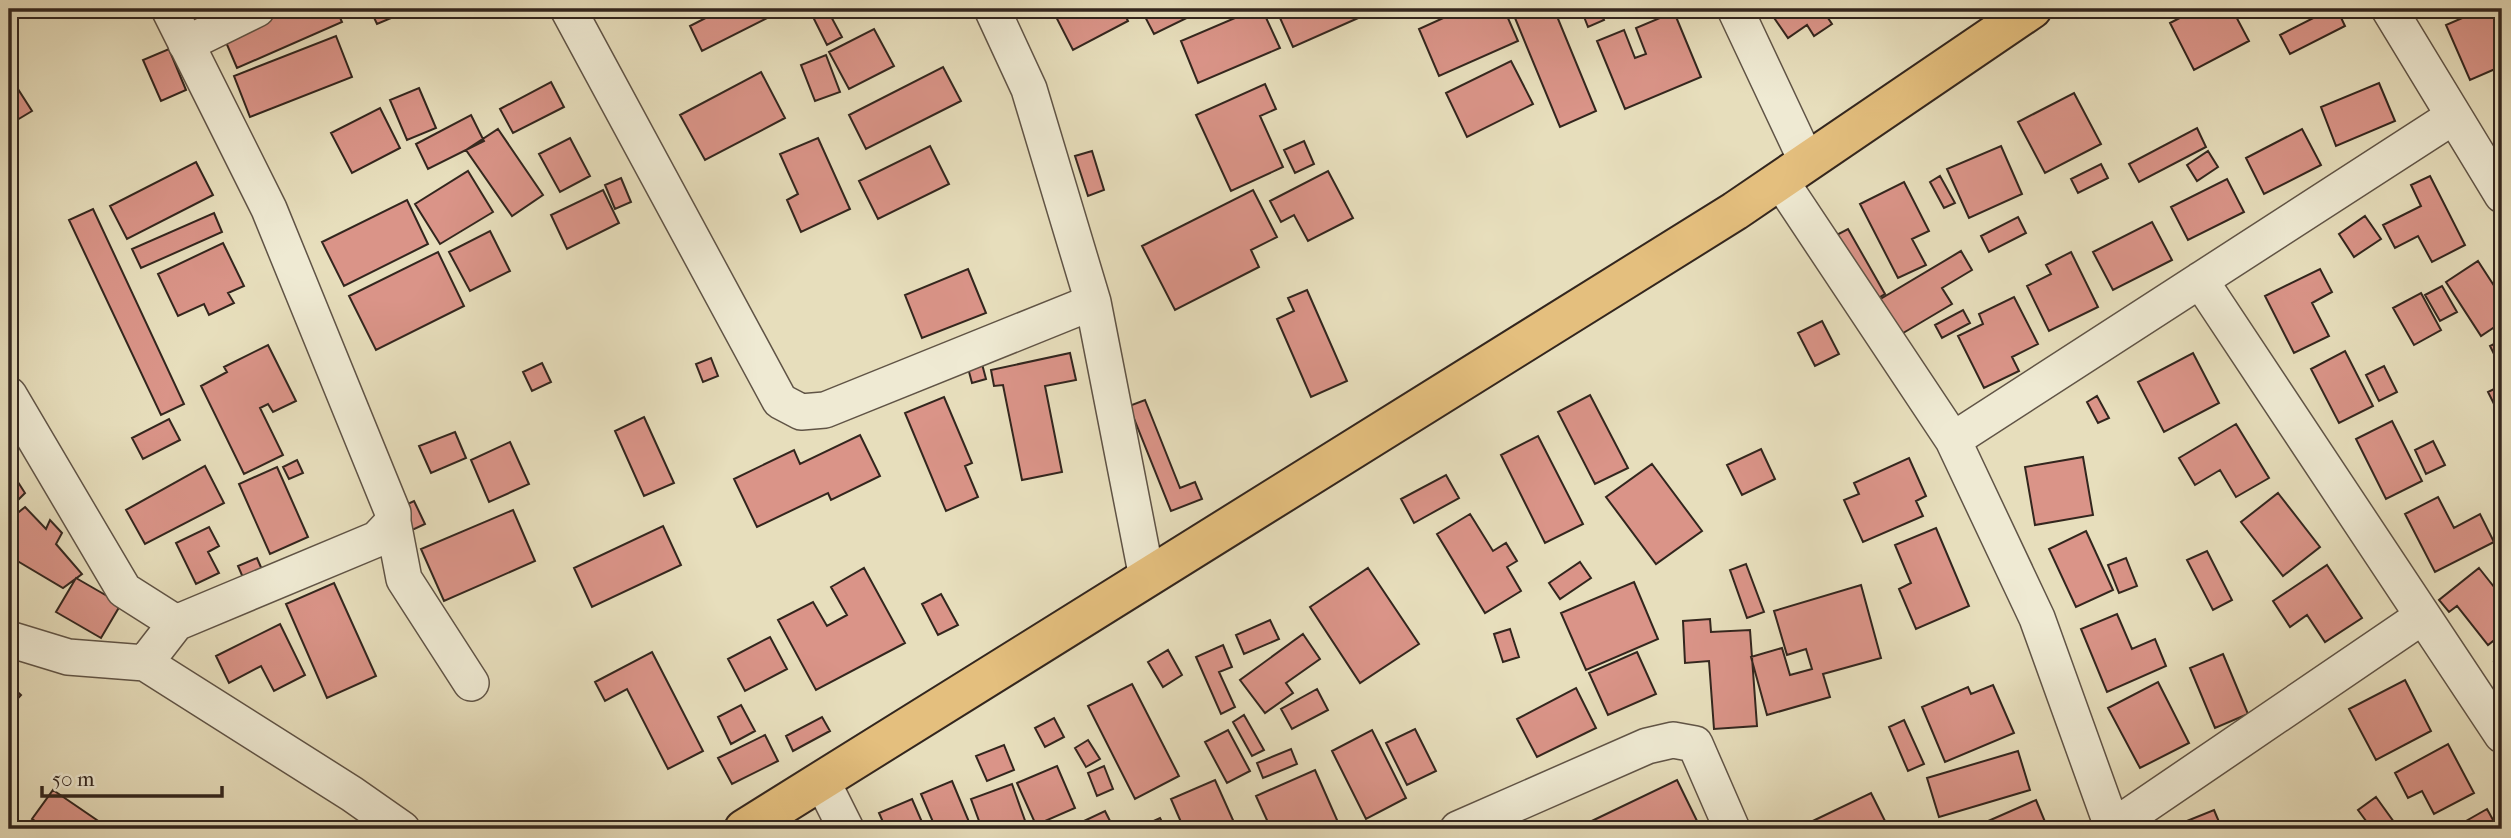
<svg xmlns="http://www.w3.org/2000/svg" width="2511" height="838" viewBox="0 0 2511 838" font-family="'IM FELL French Canon',serif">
<rect width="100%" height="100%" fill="#e7debc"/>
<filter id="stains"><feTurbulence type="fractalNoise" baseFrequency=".00286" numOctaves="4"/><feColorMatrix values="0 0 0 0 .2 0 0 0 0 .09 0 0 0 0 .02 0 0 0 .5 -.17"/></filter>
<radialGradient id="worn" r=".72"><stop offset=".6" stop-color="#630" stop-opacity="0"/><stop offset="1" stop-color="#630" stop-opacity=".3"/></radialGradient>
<path fill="#da9488" stroke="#33261e" stroke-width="2" d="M277,9H336L342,22L237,68L222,33Z
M370,9H393L396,16L377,24Z
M723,9H785L702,51L690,26Z
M809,9H827L842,37L827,45Z
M1052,9H1122L1128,21L1073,50Z
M1141,9H1205L1154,34Z
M1256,9H1262L1280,48L1198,83L1181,41Z
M1276,9H1374V11L1293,47Z
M1463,9H1504L1518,41L1439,76L1419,29Z
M1537,9H1554L1596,111L1560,127L1515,18Z
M1581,9H1599L1604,20L1588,27Z
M1768,9H1829L1824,12L1832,24L1814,36L1807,25L1788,38Z
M2197,9H2232L2249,41L2194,70L2170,23Z
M2331,9H2337L2345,26L2290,54L2280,35Z
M2483,9H2494L2502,28V66L2470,80L2446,25Z
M1674,12L1701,77L1625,109L1597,41L1624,30L1635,58L1646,54L1636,28Z
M874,29L894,66L849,89L829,52Z
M336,36L352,77L250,117L234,76Z
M169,49L186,90L161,101L143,60Z
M826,55L840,92L815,101L801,65Z
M1511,61L1533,104L1467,137L1446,93Z
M943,67L961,101L866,149L849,115Z
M761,72L785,118L705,160L680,115Z
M9,75L32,111L12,123L9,119Z
M551,82L564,107L513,133L500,109Z
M2379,83L2395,121L2336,146L2321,107Z
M1265,84L1276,109L1260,116L1283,167L1231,191L1196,115Z
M419,88L436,128L407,140L390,100Z
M2074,93L2101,144L2045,173L2018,122Z
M2502,105V123L2495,109Z
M380,108L400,148L352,173L331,133Z
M471,115L484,141L428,169L416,144Z
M2197,128L2206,147L2139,182L2129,164Z
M498,129L543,195L512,216L466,150Z
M2302,129L2321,165L2264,194L2246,158Z
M570,138L590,176L560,192L539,154Z
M818,138L850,209L801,232L787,200L798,194L780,154Z
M1304,141L1314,164L1295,173L1284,150Z
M930,146L949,184L878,219L859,181Z
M2001,146L2022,194L1969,218L1947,169Z
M1092,151L1104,190L1088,196L1075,156Z
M2208,151L2218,167L2197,181L2187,165Z
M196,162L213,195L127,239L110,206Z
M2101,164L2108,178L2078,193L2071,179Z
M468,171L493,212L440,244L415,204Z
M1328,171L1353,218L1308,241L1294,215L1281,222L1270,201Z
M1940,176L1955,203L1944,208L1930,182Z
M2430,176L2465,245L2432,262L2418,236L2395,248L2383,225L2421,206L2411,185Z
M621,178L631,202L615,209L605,185Z
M2227,179L2244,212L2188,240L2171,207Z
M1904,182L1929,231L1912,239L1926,265L1898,278L1860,204Z
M603,190L619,223L567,249L551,215Z
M1253,190L1277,237L1251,250L1259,267L1175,310L1142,246Z
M407,200L428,244L344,286L322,242Z
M93,209L184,404L161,415L69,220Z
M214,213L222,232L141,268L132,249Z
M2365,216L2381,239L2354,257L2339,234Z
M2018,217L2026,233L1989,252L1981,236Z
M2152,222L2172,260L2113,290L2093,252Z
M1848,229L1885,294L1863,307L1825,241Z
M490,231L510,271L470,291L449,252Z
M223,243L244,286L228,293L234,303L209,315L204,304L178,316L158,274Z
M1961,251L1972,270L1942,288L1952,304L1888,342L1867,307Z
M438,252L464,306L376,350L349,296Z
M2071,252L2098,307L2049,331L2027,286L2051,274L2046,265Z
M2478,261L2502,298V322L2481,336L2446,282Z
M968,269L986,313L922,338L905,295Z
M2320,269L2332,292L2312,303L2329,336L2294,353L2265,296Z
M2442,286L2457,312L2440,321L2425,295Z
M1307,290L1347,381L1311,397L1277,319L1294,311L1288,298Z
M2421,293L2441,330L2414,345L2393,308Z
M2014,297L2038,344L2012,357L2019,371L1984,388L1958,336L1983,324L1979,314Z
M1963,310L1970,323L1942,338L1935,325Z
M1822,321L1839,354L1815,366L1798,333Z
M2502,340V370L2490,346Z
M268,345L296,401L273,412L268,404L260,408L283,455L244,474L201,386L227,372L224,367Z
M2345,351L2373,406L2339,423L2311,369Z
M1070,353L1076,380L1045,386L1062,472L1022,480L1003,385L994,386L991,370Z
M2193,353L2219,403L2164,432L2138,382Z
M711,358L718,376L703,382L696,364Z
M542,363L551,382L532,391L523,372Z
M982,364L986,379L972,383L968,368Z
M2384,366L2397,392L2379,401L2366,375Z
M2502,385V418H2501L2488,392Z
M1590,395L1628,468L1595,484L1558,412Z
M2097,396L2109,418L2098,423L2087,402Z
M944,397L972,463L965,466L978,497L946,511L905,413Z
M1145,400L1180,488L1195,482L1202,499L1171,511L1129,406Z
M644,417L674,483L644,496L615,431Z
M169,419L180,440L143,459L132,438Z
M2392,421L2422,481L2386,499L2356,439Z
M2236,424L2269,478L2236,497L2220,470L2195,485L2179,458Z
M455,432L466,458L431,473L419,446Z
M860,435L880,476L831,500L828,493L757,527L734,479L794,450L800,464Z
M1538,436L1583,524L1545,543L1501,455Z
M2433,441L2445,465L2426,474L2415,450Z
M510,442L529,484L489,502L471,460Z
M1761,449L1775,479L1742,495L1727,465Z
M2083,457L2093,515L2035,525L2025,467Z
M1909,458L1926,496L1916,501L1923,516L1863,542L1844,500L1859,494L1854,483Z
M297,460L303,473L289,479L283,467Z
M1652,464L1702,531L1656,564L1606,497Z
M205,466L224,503L145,544L126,510Z
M277,467L308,537L270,554L239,484Z
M1446,475L1459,498L1414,523L1401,499Z
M16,479L25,493L9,509V484Z
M2278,493L2320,547L2283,576L2241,522Z
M2438,497L2454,528L2480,514L2494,542L2435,572L2405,514Z
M414,501L425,524L410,531L399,508Z
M25,507L46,529L50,520L62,533L56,544L82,574L63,588L9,556V520Z
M513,510L535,561L444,601L421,549Z
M1470,514L1493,551L1506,543L1517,561L1507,567L1521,591L1485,613L1437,534Z
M663,526L681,565L592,607L574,568Z
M209,527L219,546L208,552L219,573L196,584L176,543Z
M1936,528L1969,606L1916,629L1899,589L1911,583L1895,545Z
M2086,531L2113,590L2076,607L2049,549Z
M2207,551L2232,600L2213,610L2187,560Z
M257,558L266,579L247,587L238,566Z
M2126,558L2137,586L2119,593L2108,565Z
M1580,562L1591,578L1560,599L1549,583Z
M1746,564L1764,612L1747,618L1730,570Z
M2327,565L2362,618L2325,642L2307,615L2290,627L2273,601Z
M864,568L905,643L816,690L778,620L813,602L827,626L847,615L831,587Z
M1368,568L1419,644L1360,683L1310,607Z
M2479,568L2502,597V634L2488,645L2457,606L2449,612L2439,600Z
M76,578L121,604L101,638L56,612Z
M1634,582L1658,639L1586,670L1561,613Z
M334,583L376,676L327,698L286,604Z
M1861,585L1881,658L1823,674L1830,697L1767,715L1751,657L1782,648L1790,675L1812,669L1806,649L1787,655L1774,611Z
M941,594L958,625L938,635L922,604Z
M2117,614L2132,649L2155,639L2166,666L2107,692L2081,629Z
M1710,619L1711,632L1750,630L1757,726L1714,729L1709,661L1685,663L1683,621Z
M1270,620L1279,639L1244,654L1236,635Z
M280,624L305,675L274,691L261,666L229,683L216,656Z
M1510,629L1519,657L1503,662L1494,634Z
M1303,634L1320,659L1286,683L1293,693L1265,713L1240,680Z
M770,637L787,669L745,691L728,659Z
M1223,645L1232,667L1219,672L1235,707L1221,714L1196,657Z
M1168,650L1182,675L1163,687L1148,662Z
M652,652L703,751L668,769L627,689L605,701L595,682Z
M1637,652L1656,694L1608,715L1589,673Z
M2223,654L2248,714L2215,728L2190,668Z
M2502,658V678L2494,662Z
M2405,680L2431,731L2376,760L2349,709Z
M2158,682L2189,743L2140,768L2108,708Z
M9,684L21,695L9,708Z
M1132,684L1179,776L1135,799L1088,706Z
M1993,685L2014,733L1945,762L1922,707L1968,687L1971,694Z
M1576,688L1596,728L1537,757L1517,719Z
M1317,689L1328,710L1292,729L1281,709Z
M741,705L755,731L731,744L718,717Z
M1244,715L1264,750L1252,756L1233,722Z
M822,717L830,731L793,751L786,736Z
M1054,718L1064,737L1045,747L1035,728Z
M1904,720L1924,764L1908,771L1889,727Z
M1415,729L1436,771L1407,785L1386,743Z
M1228,730L1250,771L1227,783L1205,742Z
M1372,730L1406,798L1366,819L1332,751Z
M765,735L778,761L732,784L718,758Z
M1088,740L1100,759L1086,767L1075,748Z
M2448,744L2474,793L2434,814L2422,791L2408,798L2395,773Z
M1004,745L1014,770L987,781L976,756Z
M1291,749L1297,764L1263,778L1257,763Z
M2018,751L2030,790L1939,817L1927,778Z
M1057,766L1075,808L1036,825L1017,783Z
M1104,766L1113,789L1097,796L1088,773Z
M1315,770L1341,829H1271L1256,796Z
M1215,780L1237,829H1184L1171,799Z
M1677,780L1701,829H1575Z
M952,781L972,829H936L921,794Z
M1012,784L1028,829H982L971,799Z
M53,790L110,829H48L32,819Z
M1871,793L1889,829H1796Z
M2376,797L2399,829H2372L2358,810Z
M912,799L925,829H886L879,813Z
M2036,800L2048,829H1970Z
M2487,809L2498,829H2452Z
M2214,810L2222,829H2167Z
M1105,811L1114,829H1067Z
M1160,818L1164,826L1157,829H1136Z
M477,823L491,829H474Z"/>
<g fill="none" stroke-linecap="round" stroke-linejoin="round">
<defs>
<path id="minor" d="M568,9L780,401L801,412L825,410L1093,302
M992,9L1029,89L1093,302L1147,578
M1735,9L1807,162
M2389,9L2502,195
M186,44L257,9
M1780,180L1953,440L2037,618L2113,829
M2200,280L2502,735
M9,395L124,590L176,623
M1953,440L2454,116
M393,522L404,579L471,683
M9,639L68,657L145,663L352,794L402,829
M145,663L176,623L377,539L393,522V513L269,209L169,9
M822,781L846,829
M2113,827L2423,616
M1458,829L1647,746L1673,740L1695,744L1732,829"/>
<path id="major" d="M744,829L1735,211L2032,9"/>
</defs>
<use href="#minor" stroke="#605446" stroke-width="38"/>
<use href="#major" stroke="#33261e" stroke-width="42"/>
<use href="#minor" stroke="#efead3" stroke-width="35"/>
<use href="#major" stroke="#e4bf7e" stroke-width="38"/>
</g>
<rect width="2511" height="838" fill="none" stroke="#e7debc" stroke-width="35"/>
<rect x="10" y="10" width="2490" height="817" fill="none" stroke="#33261e" stroke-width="3.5"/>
<rect x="18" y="18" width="2476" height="803" fill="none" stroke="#33261e" stroke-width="2"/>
<path d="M42 786v10h180v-10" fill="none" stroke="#33261e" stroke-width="3.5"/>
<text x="52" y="786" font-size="21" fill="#33261e" stroke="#efead3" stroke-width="5" paint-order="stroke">50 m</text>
<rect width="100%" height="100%" filter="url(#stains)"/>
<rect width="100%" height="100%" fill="url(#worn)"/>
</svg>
